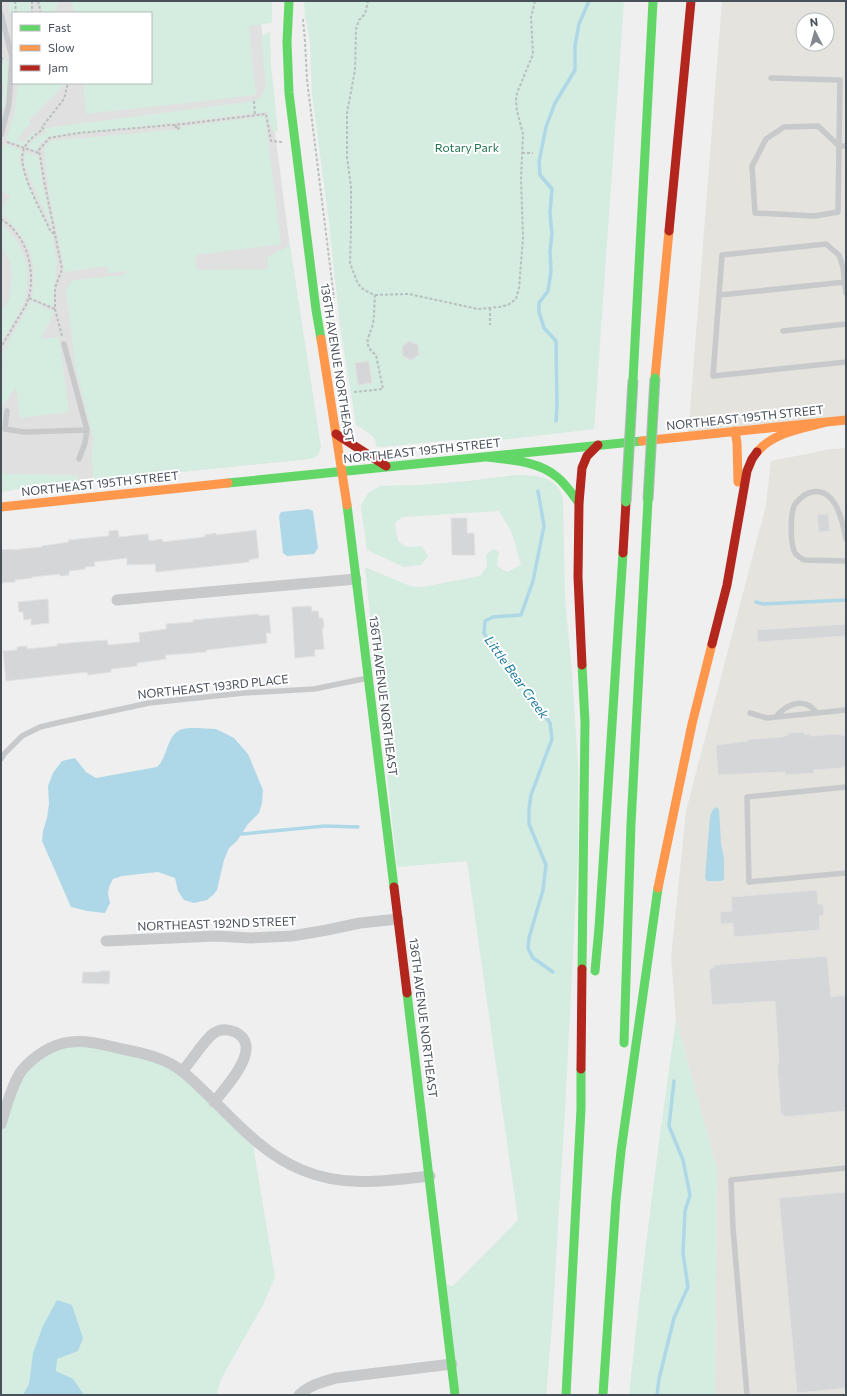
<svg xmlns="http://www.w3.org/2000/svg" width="847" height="1396" viewBox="0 0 847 1396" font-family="Commissioner,sans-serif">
<rect width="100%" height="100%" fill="#efefef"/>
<path fill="#e4e3dd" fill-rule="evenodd" d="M722,1H846V420L688,436ZM803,20H827V44H803Z
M846,448V1395H715L717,1169L676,1020L671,957L686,811L766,505L771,461L831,449Z"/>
<path fill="#e1e0e0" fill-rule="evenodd" d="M1,1H258L314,433L308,459L101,480L98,482L79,484L38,486L1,492ZM13,13H151V83H13Z"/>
<path fill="#d5ece0" d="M10,1H30L31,13H13V17L9,10Z
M39,1H58L56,13H42Z
M72,1H272V23L249,26L256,95L86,114L83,83H151V13H74Z
M304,1H624L594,429L501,440H451L381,447L376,446C377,435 363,430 356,425L340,326L329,222L312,94L310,42L305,15Z
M270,32L271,65L278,131L273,132L272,125H269L267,112L156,125L49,136L39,145L37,151L27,147L36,138L47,132L45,128L255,101L262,95L266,86L261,36Z
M3,59L7,60V85L4,109L1,108L4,85L1,84Z
M18,83H66L29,120L31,127L27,126L17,139L24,143L33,132L35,134L24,146L6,140L14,116Z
M265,116L281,244L195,255L197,270L268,269V257L290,245L321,447C319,455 317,458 308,459L101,480L93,482L92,454L93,438L76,369L66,289L73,280L125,275V271L108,273L107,266L65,272L49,193L44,148L50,141L180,129V127Z
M5,144L22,150L19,159L22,170L53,237L57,262L54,290L53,307L32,298C37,258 31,241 1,214V210L10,196L1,190V153Z
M25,152L39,157L42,183L53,230L24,165V160Z
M1,224C25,242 34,277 23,304C17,318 8,330 1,342V313L9,299L12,280L10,261L1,245Z
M31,301L54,312L41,339L59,337L69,412L20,418L16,388L1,407V370L3,365L2,354Z
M1,474L77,475L79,484L38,486L1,492Z
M515,475C529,475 550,475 558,488C561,492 562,496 563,500L565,599L572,673L578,766V855L565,1111L552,1326L546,1395H454L443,1284L453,1286L518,1220L467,861L397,867L365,567L410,586L422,587L480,576L487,567L486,555L493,549L499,552L497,566L507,572L521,565L512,533L499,511L402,517L395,523L398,541L406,547L422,546L428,556L421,565L404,567L367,550L361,506L368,493L380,486L419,485L468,481Z
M676,1020L717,1169L715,1395H629C642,1269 658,1145 676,1020Z
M70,1042L165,1061L252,1139L275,1277L263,1305L220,1381L217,1395H1V1124L22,1071Z"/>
<path fill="#aed8e7" d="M309,509L313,511L318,548L314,554L287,556L283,553L279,516L281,512Z
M196,728L216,729L234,738L248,754L263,790L262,803L259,813L248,824L237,841L229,848L224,860L217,890L213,895L207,900L194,903L184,900L178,891L175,878L158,872L122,876L113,879L109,887L108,894L110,903L105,913L87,911L71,907L42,841L43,831L47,818L49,804L48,786L53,773L62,761L75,758L86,772L96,778L157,767C168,757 166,737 180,730C184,728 191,728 196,728Z
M717,807L719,810L721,843L724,859V879L721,881H707L705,878L710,816L713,809Z
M57,1300L72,1305L83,1338L78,1351L57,1359L56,1371L73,1379L84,1395H23L29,1384L33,1353L43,1326Z"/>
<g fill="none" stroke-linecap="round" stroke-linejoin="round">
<path stroke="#aed8e7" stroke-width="3.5" d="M556,421L557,405L556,341L544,328L539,312V303L548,291L551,271L550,251L552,234L550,213L552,189L540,175L539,162L546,127L555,103L575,70V46L579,24L589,1
M538,491L544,526L533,581L521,615L493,617L485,621L484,633L494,649L512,668L550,723L552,739L531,795L529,809V824L546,865L543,890L529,938L528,948L533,958L553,972
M756,602L763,604L846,600
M242,834L325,826L358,827
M657,1395L659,1379L674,1318L688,1287L683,1253L685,1211L690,1195L683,1160L669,1126L674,1081"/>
</g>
<path fill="#d5d6d8" stroke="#e1e1e2" d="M409,341L418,345L419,355L411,360L403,356L402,347Z
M369,361L372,383L358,385L355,363Z
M828,514L830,531L819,532L817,515Z
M451,518H467V533H474L475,555H452Z
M118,530L119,537L148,534L149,541L162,539L163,542L205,537V535L216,533V535L256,530L259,558L249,560V562L232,564L156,572L155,564L127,565V558L94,562L95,566L85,567V569L69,571V575L60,576V574L32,577V578L15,580V582L1,583V550L12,549V550L42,547V546L69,542L68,540L109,536V531Z
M48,599L49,623L31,625V619L24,620L23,612H19L18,602Z
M311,606L312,611H318L319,618H323L324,628H322L324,649L314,650L315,656L295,658L292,607Z
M259,614V616L269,615L271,633H266L267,643L206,650V652L165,655L166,659L137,663V666L111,669V672L88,675L87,672L6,681L3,651L17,650V647L27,646V649L57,646V644L107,640L108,645L140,642L139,633L166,629V624L193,622V620Z
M846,624V636L758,642L757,630Z
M804,732V735L810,734V736L839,734V735H846V767H842V768L814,770V773L785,775V772L718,775L716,745L748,741V740L754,739L782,737L788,735L787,733Z
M817,890L818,904H823L824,915L819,916L820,930L734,937L733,923L721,924L720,912L732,911L731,897Z
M827,956L831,997L846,995V1111L784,1117V1114L781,1115L777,1063H779L775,1001L712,1005L709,969L714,968V965Z
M100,971H110L109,984L82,983L83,972H100Z
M846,1192V1388L797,1393L779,1198Z"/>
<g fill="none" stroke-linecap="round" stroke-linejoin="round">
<path stroke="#b7c0be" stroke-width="2" stroke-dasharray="3 2" stroke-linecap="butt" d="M15,1L16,13
M32,1V13
M38,1L41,13
M303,19L305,41L307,80L334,298
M1,64L2,59L3,58
M254,101L255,115
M176,125V129L180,128
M7,142L39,153
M522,153H533
M1,219C5,222 10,225 13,229C31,248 36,282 26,305L1,347
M54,234L50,230C42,212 18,172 23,152C25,142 35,135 43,129L42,127L64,99L68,83
M375,295L409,294L478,309L499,307L508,305L516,299L519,288L523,238L521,179L523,134L517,111L516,100L517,93L533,54L531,17L535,1
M29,298L55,309
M490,308V325
M62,336L55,309V288L62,269L44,180L39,150L49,138L78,133L183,124L266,114L271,141L282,142
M354,392L383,389L376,355C363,345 368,339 372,327C375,317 374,305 375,295L364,290L358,284L350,263L351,228V187L347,157V113L355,70L356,29L359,20L365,14L368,1"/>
<path stroke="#c7c9cb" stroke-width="5.5" d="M1,14L12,57L9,104L1,135
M771,78L840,80L838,212L815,216L755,213L752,166L766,139L784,127L818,126L839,146H846
M846,293L843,267L839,255L826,244L722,255L713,376L846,362
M720,295L845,282
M783,331L846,324
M64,344L87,430L85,443L79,459
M7,411L5,429L24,432L87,430
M846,539C843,523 836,487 812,492C806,493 799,499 795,504C790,513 790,544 795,553C797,556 801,558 804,560L846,561
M750,713L767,718L846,710
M776,717C784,707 797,699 810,706C812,708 815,711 817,713
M1,759L4,754L22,736L40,727L61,722L149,703L244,693L314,689L368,678
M846,787L747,797L749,882L846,873
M747,1395L733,1228L731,1180L846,1168"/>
<path stroke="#c7c9cb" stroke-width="11" d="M117,600L356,579
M106,941L216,936L251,938L292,936L327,930L360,923L398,919
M182,1071C193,1060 202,1042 214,1033C220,1029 228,1029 235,1032C265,1046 226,1087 214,1102
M1,1124C6,1108 12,1084 22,1070C33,1057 53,1043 71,1042C88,1040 105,1045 122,1049C143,1053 166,1058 183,1072C223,1105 253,1150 302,1170C345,1188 386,1181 430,1176
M299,1395C310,1385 322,1382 336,1378L452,1364"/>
<path stroke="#63d668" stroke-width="9" d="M289,1L287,42L289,93L316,310L321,339
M633,380L653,1
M487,457C510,460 539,461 557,477C566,484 572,494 579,503
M228,483L642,441
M347,505L394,887
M582,665L585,722L582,969
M595,971L599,928L623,553
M407,993L455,1395
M624,1043L631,824L648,500
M566,1395L581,1109V1069
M603,1395L616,1200L621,1151L658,888"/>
<path stroke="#ff974d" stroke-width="9" d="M321,339L347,505
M655,378L669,231
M735,431L737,443L738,482
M642,441L846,420
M757,452C774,432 804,428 827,422
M1,507L228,483
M658,888L692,724L712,644"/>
<path stroke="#b3261e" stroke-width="9" d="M669,231L691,1
M336,434L386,466
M623,553L626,502
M712,644L727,585L747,471L752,459L757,452
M582,665L578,577L579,503L582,468L587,456L598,445
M394,887L407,993
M581,1069L582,969"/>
<defs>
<path id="fast-bridge" d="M648,500L655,378
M626,502L633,380"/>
</defs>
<use href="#fast-bridge" stroke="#b5b9be" stroke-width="11" stroke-linecap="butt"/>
<use href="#fast-bridge" stroke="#63d668" stroke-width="9"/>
</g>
<g text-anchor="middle" stroke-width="4" stroke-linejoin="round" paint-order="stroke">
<g font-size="12" fill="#20744e" stroke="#fff">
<text x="467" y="152">Rotary Park</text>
</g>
<g font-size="12" fill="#48505a" stroke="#fff">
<text transform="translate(337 363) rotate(81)" y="4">136TH AVENUE NORTHEAST</text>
<text transform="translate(745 418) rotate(-6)" y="4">NORTHEAST 195TH STREET</text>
<text transform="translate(422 451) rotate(-6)" y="4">NORTHEAST 195TH STREET</text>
<text transform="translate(100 484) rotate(-6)" y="4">NORTHEAST 195TH STREET</text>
<text transform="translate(213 687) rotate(-6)" y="4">NORTHEAST 193RD PLACE</text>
<text transform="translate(383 696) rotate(83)" y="4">136TH AVENUE NORTHEAST</text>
<text transform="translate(217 924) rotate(-2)" y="4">NORTHEAST 192ND STREET</text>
<text transform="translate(423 1018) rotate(83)" y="4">136TH AVENUE NORTHEAST</text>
</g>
<g font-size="13" font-style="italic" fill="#1a799b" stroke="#fff">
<text transform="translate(517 677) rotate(54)" y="5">Little Bear Creek</text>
</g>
</g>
<rect width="847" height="1396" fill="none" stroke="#48505a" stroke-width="4"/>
<rect x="12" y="12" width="140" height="72" fill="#ffffff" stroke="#b6b9bd"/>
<rect x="20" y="25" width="20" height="6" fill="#63d668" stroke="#b6b9bd"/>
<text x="48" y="32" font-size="12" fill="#48505a">Fast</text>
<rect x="20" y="45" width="20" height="6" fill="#ff974d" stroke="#b6b9bd"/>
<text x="48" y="52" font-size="12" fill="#48505a">Slow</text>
<rect x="20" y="65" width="20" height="6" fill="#b3261e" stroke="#b6b9bd"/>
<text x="48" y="72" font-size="12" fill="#48505a">Jam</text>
<g transform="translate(815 32) rotate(354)"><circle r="19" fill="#ffffff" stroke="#b6b9bd"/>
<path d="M0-3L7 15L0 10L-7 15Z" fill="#82888e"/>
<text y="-6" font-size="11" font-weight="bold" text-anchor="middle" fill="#48505a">N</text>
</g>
</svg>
